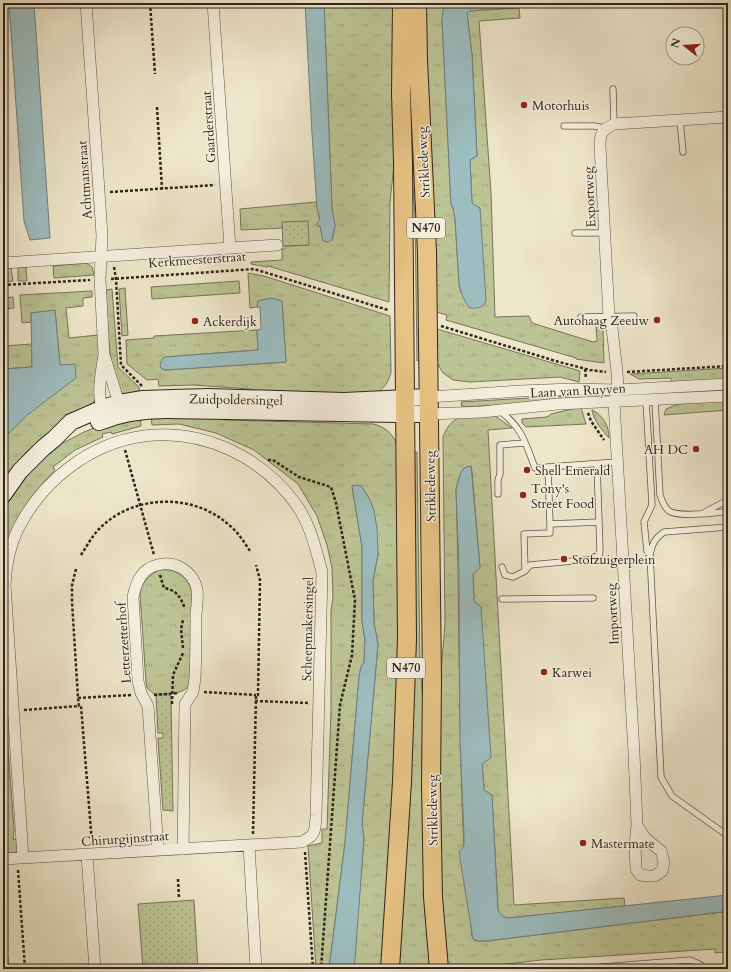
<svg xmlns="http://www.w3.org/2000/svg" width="731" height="972" viewBox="0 0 731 972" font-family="Cardo,serif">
<defs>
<pattern id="grass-tufts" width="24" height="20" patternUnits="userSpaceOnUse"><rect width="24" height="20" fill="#bcc495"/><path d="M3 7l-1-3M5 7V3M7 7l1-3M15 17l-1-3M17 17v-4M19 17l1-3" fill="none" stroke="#a2a880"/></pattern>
<pattern id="park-dots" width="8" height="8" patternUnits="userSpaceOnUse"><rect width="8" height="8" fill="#bcc495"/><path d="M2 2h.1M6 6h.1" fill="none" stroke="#a2a880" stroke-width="1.8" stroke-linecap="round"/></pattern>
</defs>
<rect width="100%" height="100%" fill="#eee6ca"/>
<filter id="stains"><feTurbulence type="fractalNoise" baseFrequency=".005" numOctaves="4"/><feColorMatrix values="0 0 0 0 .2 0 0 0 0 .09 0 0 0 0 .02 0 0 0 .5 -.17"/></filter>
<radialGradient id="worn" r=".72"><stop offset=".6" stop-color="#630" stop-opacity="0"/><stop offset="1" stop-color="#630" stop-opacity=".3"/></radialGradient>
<path fill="url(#grass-tufts)" stroke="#767458" d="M324,3H399L395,154L390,203L389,302L268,266L267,267L251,264V262L282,260V249H285V246L309,245L283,222V228L241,230L240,209L316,202L320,220L318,226H320L323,239L333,238L335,225L332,210Z
M412,3L422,361H417L415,215L405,83Z
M420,3H458L454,4L442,20L451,204L453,208L455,219L459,283L461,293L480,208L472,204L470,160L477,156L472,55L467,13L469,11L519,8L520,18L479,21L491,193L495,317L529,316L532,323L593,342L597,341L596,324L603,328L604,363L576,359V358L446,320L447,315L436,312Z
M86,263L92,267L94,275L54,278L53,266Z
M26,267L27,281H18V268Z
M3,268H11L13,281L3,282Z
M248,273L264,276L390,316L391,372C389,381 385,387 378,392L281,396L250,389L193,385L159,386L158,379L147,380L127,364L126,340L154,338V336L257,330L258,350L165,357L161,368L165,370L286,362L282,301L271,298L258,301L257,307L250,308Z
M239,281L240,293L152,299L151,287Z
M125,288L128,335L122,336L119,289Z
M112,289L118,367L139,387L140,396C134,396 126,397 122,393C108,379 107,310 106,290Z
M92,291V297L83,298V306L66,308L69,338L98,335L99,350L96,397L93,404L87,410L61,424L42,438L25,453L3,482V439L26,416L60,365L55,311L31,313V322L22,323L20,295Z
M13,297L14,308L3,309V298Z
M437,329L580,371L579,382L560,377L470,382L453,380L443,373L437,363Z
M32,344V367L3,369V346Z
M728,368V381L672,385L671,378L639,379L630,374Z
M580,395V401L462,407L461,402Z
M728,398V410L664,415L666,409L685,401Z
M576,408H581L586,424L526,427L522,423V419L547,417L551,414Z
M592,410C603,415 609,426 609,438C602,430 594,421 592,410Z
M195,413L225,420L374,424C387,428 393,434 398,447V702L382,969H353L364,838L362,824L378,644L374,623L373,581L378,554L374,511L370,500L362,487L352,486L362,547V621L365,640L364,662L361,667L359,677L345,843L329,969H316L308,846L322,843V829H327L331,710V611L333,598L332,568L327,545L317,516L298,484L254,450L216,433L179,424L152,425L151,417Z
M140,414L141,426L112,434L111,432L102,434L103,437L75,450L53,467L55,470C30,496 14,519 3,554V507L14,490L33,467L63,443L84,432L106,423Z
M494,415L512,428L488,430L514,905L624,898L625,906L508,918L502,916L498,910L492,795L484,791L482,764L481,607L474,601L473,574L480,568L472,472L471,466L464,468L459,478L456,489C460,609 458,729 464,848C465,877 469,906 472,936L475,941H487L721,912L728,913V969H717L716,965L725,964V952L715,953V949L541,960L466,969C455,969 451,966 445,957L438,840L439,695L445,624L443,437C452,411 471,416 494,415Z
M412,452H417L420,667L426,735L432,969H396Z
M159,570C176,568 188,576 192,593L190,684C183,696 166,693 154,694L147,688L146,682L140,595C141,583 148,576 159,570Z
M3,678L14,830L13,839L20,840V848L16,852C11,853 6,854 3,849Z"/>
<path fill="url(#park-dots)" stroke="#767458" d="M308,221L309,245L283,246L282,222Z
M156,695H170L171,698L173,811L163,810L158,738H163V733H158Z
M194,900L198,969H143L138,904Z"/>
<path fill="#9dbdc0" stroke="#727f7e" d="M9,3H34L50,238L30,240L24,221Z
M305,3H324L332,210L335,225L332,240L328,242L323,241L320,226H317V223L320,220L317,208L312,133Z
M458,3H573L470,11L467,13L472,55L477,156L470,160L472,203L480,208L486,301C483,309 476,308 470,308C463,300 461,293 459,283L455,219L453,208L451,204L442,20L443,10L445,6Z
M271,298L282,301L286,362L165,370L161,368L160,365L162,359L165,357L258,350L257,330L261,329L260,307H257L258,301Z
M55,310L60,365L75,364L76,378L26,416L3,439V369L32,367L31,313Z
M471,466L480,568L473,574L474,601L481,607L491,758L482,764L484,790L492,795L498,910C501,915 503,917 508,918L728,895V913L721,912L487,941H478L473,939L459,852L464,846V835L460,741L459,568L456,489L461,472L464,468Z
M359,485L362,487L370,500L374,511L377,528L378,554L373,581L374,623L378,644L362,824L364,838L355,959L353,969H329L345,843L359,677L361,667L364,662L365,640L362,621V547L352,486Z"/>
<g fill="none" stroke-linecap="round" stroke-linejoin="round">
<defs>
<path id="lane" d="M613,89L614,124
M680,120L683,152
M564,126H594L606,128
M575,233H605
M581,317L634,316
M646,400L652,505L644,522L647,551L650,555
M655,400L660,495C662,501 664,507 669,511C680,518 715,512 728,512
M500,411C523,429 525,442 535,468L617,462
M548,467L550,524
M498,494V480L500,474V445L525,443
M705,512L728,500
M728,527L664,532C655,538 652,544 650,555L661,777L672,796L728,836
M502,567L505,575L513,577L525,571L530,565L595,559L599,556L600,550L597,464
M525,571L524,534L550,533V524L599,522
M502,599L593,598
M577,969L690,960L701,965L702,969"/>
<path id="street" d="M86,3L102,235L100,279L104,355L119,403L112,416C110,414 105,411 103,408C96,397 102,368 104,355
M213,3L230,248
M3,263L277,245
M429,397L520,391L572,389L618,390L728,384
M429,414L482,412L558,404L728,396
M637,825L645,838L661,851L664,862L662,871L655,876H648L640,875L636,869L635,846L637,825L634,753L614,402L618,390L617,372L612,328L609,317L600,146C600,133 602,130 614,124L728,117
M249,845L256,969
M158,850L148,706L141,693L138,681L133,597C136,583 141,569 157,565C175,560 193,571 197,589C198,597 197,606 196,614C196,635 196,657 195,678L193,692L185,704L183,849
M87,855L95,969
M3,859L302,842C316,835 315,831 316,816L322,572C316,550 311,527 298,507C264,458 204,428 144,436C90,443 42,481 18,529C9,547 6,565 5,585L23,858
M3,961V969"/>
<path id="secondary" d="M99,422C121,413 142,410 166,410L398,414H429
M3,495L20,471L43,448L54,439L71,422L103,408L119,403L143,399L172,398L209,397L344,401L429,397"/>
<path id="primary" d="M417,3L418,60L427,252L432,680L431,785L433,897L439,969
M390,969L402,782L407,639L403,162L401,93L402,3"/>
</defs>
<use href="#lane" stroke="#605448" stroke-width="7"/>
<use href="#street" stroke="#605448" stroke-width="12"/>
<use href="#secondary" stroke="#31231c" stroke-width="18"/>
<use href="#primary" stroke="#31231c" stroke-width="20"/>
<path stroke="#31231c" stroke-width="2.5" stroke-dasharray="3 2" stroke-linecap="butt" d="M150,3L155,74
M157,107L162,189
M110,192L215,185
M114,267L116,279L121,365L142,386
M111,279L254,269L388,310
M3,285L90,280
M441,326L559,362L590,370L606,372
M585,369L586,378
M627,372L728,366
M588,413L591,421L604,440
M125,450L154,555
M268,460H273L299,477L331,487L336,503L355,600L352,655L340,705L321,969
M81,555C87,546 92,536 100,528C134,494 194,493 229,525C238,532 244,542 250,551
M76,569L72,585V602L78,698L79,706H81L92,843
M160,575L164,588C177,590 181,598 185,609
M183,648L181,629L183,620
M204,692L256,695
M154,695L179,693
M78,698L131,695
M255,701L309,703
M172,704L173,675L183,653
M24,710L79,706
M253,834L256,695H258L260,580L256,565
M305,852L313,969
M18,870L25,969
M178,879L179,899"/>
<use href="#lane" stroke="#f4efdd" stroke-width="5.5"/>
<use href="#street" stroke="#f4efdd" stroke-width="11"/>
<use href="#secondary" stroke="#f4efdd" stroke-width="16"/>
<use href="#primary" stroke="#e7c385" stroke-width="18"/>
</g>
<g fill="#8f2418" stroke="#f4efdd" stroke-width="1.5">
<circle cx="524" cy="105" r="4"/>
<circle cx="657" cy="320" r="4"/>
<circle cx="195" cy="321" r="4"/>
<circle cx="696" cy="449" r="4"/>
<circle cx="527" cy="470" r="4"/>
<circle cx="523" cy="495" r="4"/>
<circle cx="564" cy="559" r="4"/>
<circle cx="544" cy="672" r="4"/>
<circle cx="583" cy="843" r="4"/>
</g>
<g text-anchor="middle" stroke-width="3" stroke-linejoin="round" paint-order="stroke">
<g fill="#f4efdd" stroke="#6c6056" stroke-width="1">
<rect x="407" y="218" width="38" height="20" rx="3"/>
<rect x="387" y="658" width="38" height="20" rx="3"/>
</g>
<g font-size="12" font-weight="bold" fill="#31231c">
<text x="426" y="232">N470</text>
<text x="406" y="672">N470</text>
</g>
<g font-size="13" fill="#31231c" stroke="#f4efdd" text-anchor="start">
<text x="532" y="110">Motorhuis</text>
<text x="649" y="325" text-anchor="end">Autohaag Zeeuw</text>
<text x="203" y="326">Ackerdijk</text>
<text x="688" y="454" text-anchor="end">AH DC</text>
<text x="535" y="475">Shell Emerald</text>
<text x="531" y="493">Tony's<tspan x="531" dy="15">Street Food</tspan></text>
<text x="572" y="564">Stofzuigerplein</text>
<text x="552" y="677">Karwei</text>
<text x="591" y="848">Mastermate</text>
</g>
<g font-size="13" fill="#31231c" stroke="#f4efdd">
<text transform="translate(208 127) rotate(-94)" y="5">Gaarderstraat</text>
<text transform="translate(423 162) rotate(-93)" y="5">Strikledeweg</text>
<text transform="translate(84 180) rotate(-94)" y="5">Achtmanstraat</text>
<text transform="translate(589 197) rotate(-93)" y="5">Exportweg</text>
<text transform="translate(197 259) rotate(-4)" y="5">Kerkmeesterstraat</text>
<text transform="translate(578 390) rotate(-3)" y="5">Laan van Ruyven</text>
<text transform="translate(236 399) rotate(1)" y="5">Zuidpoldersingel</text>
<text transform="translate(430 486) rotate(-91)" y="5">Strikledeweg</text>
<text transform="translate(612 614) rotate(-93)" y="5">Importweg</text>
<text transform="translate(307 629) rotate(-89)" y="5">Scheepmakersingel</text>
<text transform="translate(123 643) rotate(-94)" y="5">Letterzetterhof</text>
<text transform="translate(432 810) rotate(-91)" y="5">Strikledeweg</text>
<text transform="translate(125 838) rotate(-4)" y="5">Chirurgijnstraat</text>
</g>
</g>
<rect width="731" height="972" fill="none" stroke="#eee6ca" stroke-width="16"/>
<rect x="4" y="4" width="723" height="964" fill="none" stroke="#31231c" stroke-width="2"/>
<rect x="8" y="8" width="715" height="956" fill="none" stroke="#31231c"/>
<g transform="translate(685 46) rotate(287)"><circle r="19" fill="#f4efdd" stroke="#a69d90"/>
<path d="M0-3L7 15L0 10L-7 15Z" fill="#8f2418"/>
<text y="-6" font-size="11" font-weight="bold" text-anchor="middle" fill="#31231c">N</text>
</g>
<rect width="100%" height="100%" filter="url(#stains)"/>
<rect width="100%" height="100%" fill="url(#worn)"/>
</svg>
